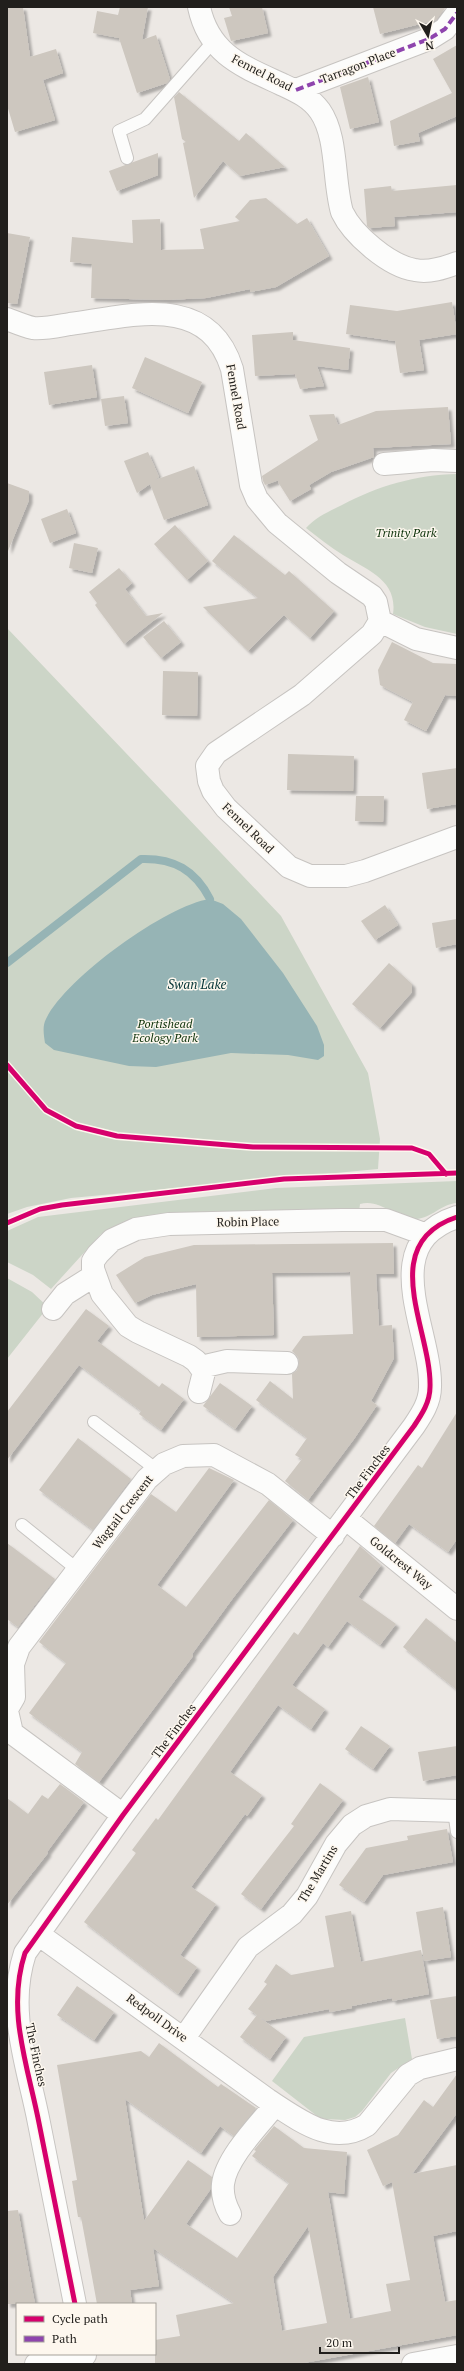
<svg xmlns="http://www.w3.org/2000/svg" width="464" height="2371" viewBox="0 0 464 2371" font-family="'PT Serif',serif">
<defs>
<filter id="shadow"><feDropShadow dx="3.5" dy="3.5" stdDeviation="1" flood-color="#0004"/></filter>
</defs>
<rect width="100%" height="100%" fill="#ece8e4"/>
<path fill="#ccd5c7" d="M457,474V634L425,627L393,614C398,580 367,570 343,555C330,547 318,537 306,528C316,517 328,512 342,505C378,486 415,475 457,474Z
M7,628L281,916L368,1073L380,1139L378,1169L71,1198L27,1207L7,1214Z
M457,1181V1203C441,1204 432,1218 416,1219C396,1220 381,1198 360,1204L359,1212L131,1220L101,1234L51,1289L33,1275L7,1262V1231L38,1217L276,1188Z
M7,1278L32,1292L48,1307L7,1359Z
M405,2018L412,2059L391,2073L362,2111L355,2117L345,2120L325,2119L317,2116L272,2081L304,2037Z"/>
<path fill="#96b4b5" d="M210,899L223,904L241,919L283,973L317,1026L324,1045V1056L318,1060L288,1055L231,1053L156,1067L129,1066L54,1050L45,1043C44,1036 42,1026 46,1019C65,979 166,905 210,899Z"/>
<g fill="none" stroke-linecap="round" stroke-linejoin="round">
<path stroke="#96b4b5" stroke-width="8" d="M7,963L141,859C174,858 195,870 210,899"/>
</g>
<path fill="#cdc7bf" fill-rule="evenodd" filter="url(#shadow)" d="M7,7H23L30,57L56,49L63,73L43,80L55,120L15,132L7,105Z
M120,7H148L142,40L156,35L170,79L167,83L137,93L119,38L93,33L97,11L118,15Z
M229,7H262L268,33L231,41L224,18L232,16Z
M373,7H446L436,20L380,34Z
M457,45V116L418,133L420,141L394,146L390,121L452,93L433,59Z
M368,77L379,122L350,129L340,87Z
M179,92L239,141L246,133L285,167L240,176L223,161L194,198L183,143L186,142L182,139L174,97Z
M158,153V175L117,191L109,171Z
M457,185V212L394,217L395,226L369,228L367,226L364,189L391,186L392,191Z
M266,198L297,224L307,218L329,256L276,287L250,292V289L206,298L166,300L91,298L92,264L70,262L72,237L133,243L132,220L160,219L161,250L204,249L200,229L240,221L235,217L250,200Z
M7,233L30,237L17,304L7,303Z
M452,302L457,334L419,340L424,370L400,373L395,341L346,334L350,305L397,311Z
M293,332V340L350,348L348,370L317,366L324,386L300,389L295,374L255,376L252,335Z
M145,357L202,382L188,413L132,388Z
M92,365L97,397L49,405L44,372Z
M124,396L128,423L105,426L101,399Z
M448,407L451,444L373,448L374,457L331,472L309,485L311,489L290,501L278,482L279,480L265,485L263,481L262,476L318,440L309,415L334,414L338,425L376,411Z
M148,452L159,477L155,480L194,466L208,505L164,520L150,484L137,493L124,461Z
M7,483L29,491V500L8,551Z
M67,509L76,533L50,543L41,519Z
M175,525L208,561L187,580L154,544Z
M234,535L285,575L289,571L334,611L310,638L284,615L248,651L203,607L258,598L212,561Z
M74,543L98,548L92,573L69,568Z
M119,568L132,583L125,589L146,616L163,613L124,644L95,605L97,603L89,592Z
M164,621L181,642L161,658L143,637Z
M392,642L433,663L457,664V696L445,695L426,731L404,720L413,702L380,685L378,670Z
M163,671L198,672L197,716L162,715Z
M288,754L354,756L353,791L287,790Z
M457,768V804L427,809L422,773Z
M356,796H384L383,822L355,821Z
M385,905L398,925L375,940L361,921Z
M457,919V944L436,948L432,923Z
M389,963L412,984V992L380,1028L352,1004Z
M393,1243L394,1274H376L379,1326L392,1325L394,1358L371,1401L377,1405L354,1439L308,1500L285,1481L302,1459L295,1455L307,1438L256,1400L270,1381L293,1399L292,1374L297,1370L299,1363L298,1357L292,1351L303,1336L353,1334L350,1272L272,1273L274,1335L197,1337L196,1284L152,1295L135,1303L116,1275L145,1257L194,1245Z
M86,1309L109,1326L97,1341L159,1387L162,1383L184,1399L161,1430L139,1414L141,1411L79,1365L7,1460V1412Z
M220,1383L252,1406L235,1429L203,1406Z
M457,1412V1539L448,1552L409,1524L395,1543L374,1526L418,1465L422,1468Z
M78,1438L131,1479L93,1530L39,1490Z
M209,1468L234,1480L157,1585L186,1607L269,1500L293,1520L233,1598L192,1654L193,1656L99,1782L75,1764L82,1752L29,1713L66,1663L39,1642L151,1494L176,1512Z
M7,1543L55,1579L18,1627L7,1619Z
M360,1546L381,1565L358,1597L396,1624L380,1645L347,1621L328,1647L323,1643L292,1685L325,1709L311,1729L278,1705L230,1772L262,1795L247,1816L245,1814L191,1887L216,1904L180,1955L197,1967L178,1994L84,1922L136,1853L132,1850L156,1818L158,1820L294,1632L298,1635Z
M426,1618L457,1643V1690L403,1647Z
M361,1726L390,1746L373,1769L345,1749Z
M457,1746V1775L423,1781L418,1752Z
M320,1783L343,1800L261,1909L241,1894L294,1826L291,1824Z
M60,1784L84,1802L47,1852L48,1853L7,1905V1798L28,1814L42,1795L48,1799Z
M447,1829L453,1862L383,1875L364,1902L339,1885L366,1848L408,1840L407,1836Z
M443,1907L451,1957L424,1961L416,1912Z
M351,1911L361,1962L421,1950L429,1994L392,2001V1998L352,2006V2008L330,2012L329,2009L266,2021L259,2017L286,2037L270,2059L240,2037L257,2015L248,2009L267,1984L264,1982L276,1964L291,1975L334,1967L325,1916Z
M77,1986L114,2012L94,2040L57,2015Z
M457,1996V2036L437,2039L430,2000Z
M159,2043L218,2087L221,2084L256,2108L234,2136L220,2126L201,2153L125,2099L144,2221L188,2160L212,2177L210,2190L186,2224L237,2258L289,2183L252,2156L256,2151L254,2150L274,2126L304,2148L347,2152L344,2194L328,2192L350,2319L391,2311L386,2284L410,2280L392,2182L383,2186L367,2150L398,2135L424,2100L433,2107L457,2074V2113L412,2174L457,2165V2231L433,2236L445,2302L457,2300V2335L298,2364H155V2340L180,2336L176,2315L234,2303L153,2248L159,2286L130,2290L132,2304H97L81,2217H78L72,2181L77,2180L57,2065L141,2051L149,2057ZM308,2226L327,2323L282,2331L273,2277Z
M18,2210L28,2266L35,2304H7V2211Z"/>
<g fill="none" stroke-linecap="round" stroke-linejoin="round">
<defs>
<path id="service" d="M127,158L119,131L145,119L213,42
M94,1422L157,1470
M22,1525L78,1570
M454,1811L457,1832"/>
<path id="minor" d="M199,7C209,54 242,66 281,84C296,91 310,97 320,111C338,137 333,181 342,212C353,235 389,266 415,270C429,273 444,268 457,263
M296,90L429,39L445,29L457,13
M7,319C15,322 24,326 33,328C45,329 58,326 70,324C131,316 208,292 232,369L251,485L257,499L277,523L338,573L372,596L376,602L380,621L372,634L302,695L216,753L207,766L209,781L213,791L226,808L289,867L310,876H346L365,871L457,837
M384,464L433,460L457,461
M380,621L416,639L457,648
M53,1309L65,1294L95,1275
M201,1367L227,1361L287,1363
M199,1392L204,1372L196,1361L189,1356L138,1332L128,1326L102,1294L93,1269V1261L98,1254L112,1240L136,1229L169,1224L342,1220H386L427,1235
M345,1518L457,1609
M7,1709L14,1697L13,1664L19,1647L147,1479L164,1464L183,1456L214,1455L268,1484L333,1536
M7,1711L12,1733L123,1815
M38,1934L268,2100C298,2119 331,2147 367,2125L408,2075L420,2068L457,2059
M184,2038L248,1947L292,1914L307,1896L336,1844L352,1825L366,1816L390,1809L457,1811
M230,2214C225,2205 222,2194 223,2184C226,2158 259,2125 275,2105
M75,2304C63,2244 51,2183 39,2123C28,2066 6,2011 25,1953L123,1815L414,1426C422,1414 430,1402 430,1387C432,1331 375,1244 457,1217
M36,2364L85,2355
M413,2364L457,2356"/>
</defs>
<use href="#service" stroke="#c7c4c1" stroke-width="14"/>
<use href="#minor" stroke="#c7c4c1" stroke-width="24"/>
<use href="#service" stroke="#fcfcfb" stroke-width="12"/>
<use href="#minor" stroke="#fcfcfb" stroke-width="22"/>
<path stroke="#8e44ad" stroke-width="4" stroke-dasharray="8 4" stroke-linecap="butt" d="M296,90L429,39L445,29L457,13"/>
<defs>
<path id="cycleway" d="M7,1065L46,1110L76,1126L117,1136L253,1147L412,1148L429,1154L446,1174
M7,1223L40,1209L62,1205L284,1179L457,1173
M75,2304C63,2244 51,2183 39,2123C28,2066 6,2011 25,1953L123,1815L414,1426C422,1414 430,1402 430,1387C432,1331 375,1244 457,1217"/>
</defs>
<use href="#cycleway" stroke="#fdf7ee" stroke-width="8"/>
<use href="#cycleway" stroke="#d6006c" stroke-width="5"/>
</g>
<g text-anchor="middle" stroke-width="3" stroke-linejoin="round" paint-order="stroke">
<g font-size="12" fill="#211f1c" stroke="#fdf7ee">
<text transform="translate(358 66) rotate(-21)" y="4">Tarragon Place</text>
<text transform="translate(262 73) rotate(27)" y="4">Fennel Road</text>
<text transform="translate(236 397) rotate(80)" y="4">Fennel Road</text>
<text transform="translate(248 828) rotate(44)" y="4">Fennel Road</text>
<text transform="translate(248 1222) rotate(-1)" y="4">Robin Place</text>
<text transform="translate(368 1472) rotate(-53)" y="4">The Finches</text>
<text transform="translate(123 1512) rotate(-52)" y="4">Wagtail Crescent</text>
<text transform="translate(401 1563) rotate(39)" y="4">Goldcrest Way</text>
<text transform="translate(174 1731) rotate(-53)" y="4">The Finches</text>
<text transform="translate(318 1874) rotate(-59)" y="4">The Martins</text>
<text transform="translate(157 2018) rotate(36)" y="4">Redpoll Drive</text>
<text transform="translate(36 2055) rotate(78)" y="4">The Finches</text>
</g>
<g font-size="12" font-style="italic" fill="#0d320a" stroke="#fdf7ee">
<text x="406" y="537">Trinity Park</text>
<text x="165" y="1028">Portishead<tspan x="165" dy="14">Ecology Park</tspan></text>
</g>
<g font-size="13" font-style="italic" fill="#053436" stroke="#fdf7ee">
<text x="197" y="989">Swan Lake</text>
</g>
</g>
<rect width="464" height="2371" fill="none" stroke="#211f1c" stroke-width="16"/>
<rect x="16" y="2303" width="140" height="52" fill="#fdf7ee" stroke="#a5a19a"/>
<rect x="24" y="2316" width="20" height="6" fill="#d6006c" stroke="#a5a19a"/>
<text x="52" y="2323" font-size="12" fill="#211f1c">Cycle path</text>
<rect x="24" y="2336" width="20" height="6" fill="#8e44ad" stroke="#a5a19a"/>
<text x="52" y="2343" font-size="12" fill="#211f1c">Path</text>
<g transform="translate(428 36) rotate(171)" stroke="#fdf7ee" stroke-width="3" paint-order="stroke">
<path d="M0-3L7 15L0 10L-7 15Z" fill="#211f1c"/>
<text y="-6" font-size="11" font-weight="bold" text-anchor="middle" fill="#211f1c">N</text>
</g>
<path d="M320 2347v6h79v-6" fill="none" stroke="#211f1c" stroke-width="2"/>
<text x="326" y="2347" font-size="12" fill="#211f1c" stroke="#fdf7ee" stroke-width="3" paint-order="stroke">20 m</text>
</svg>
